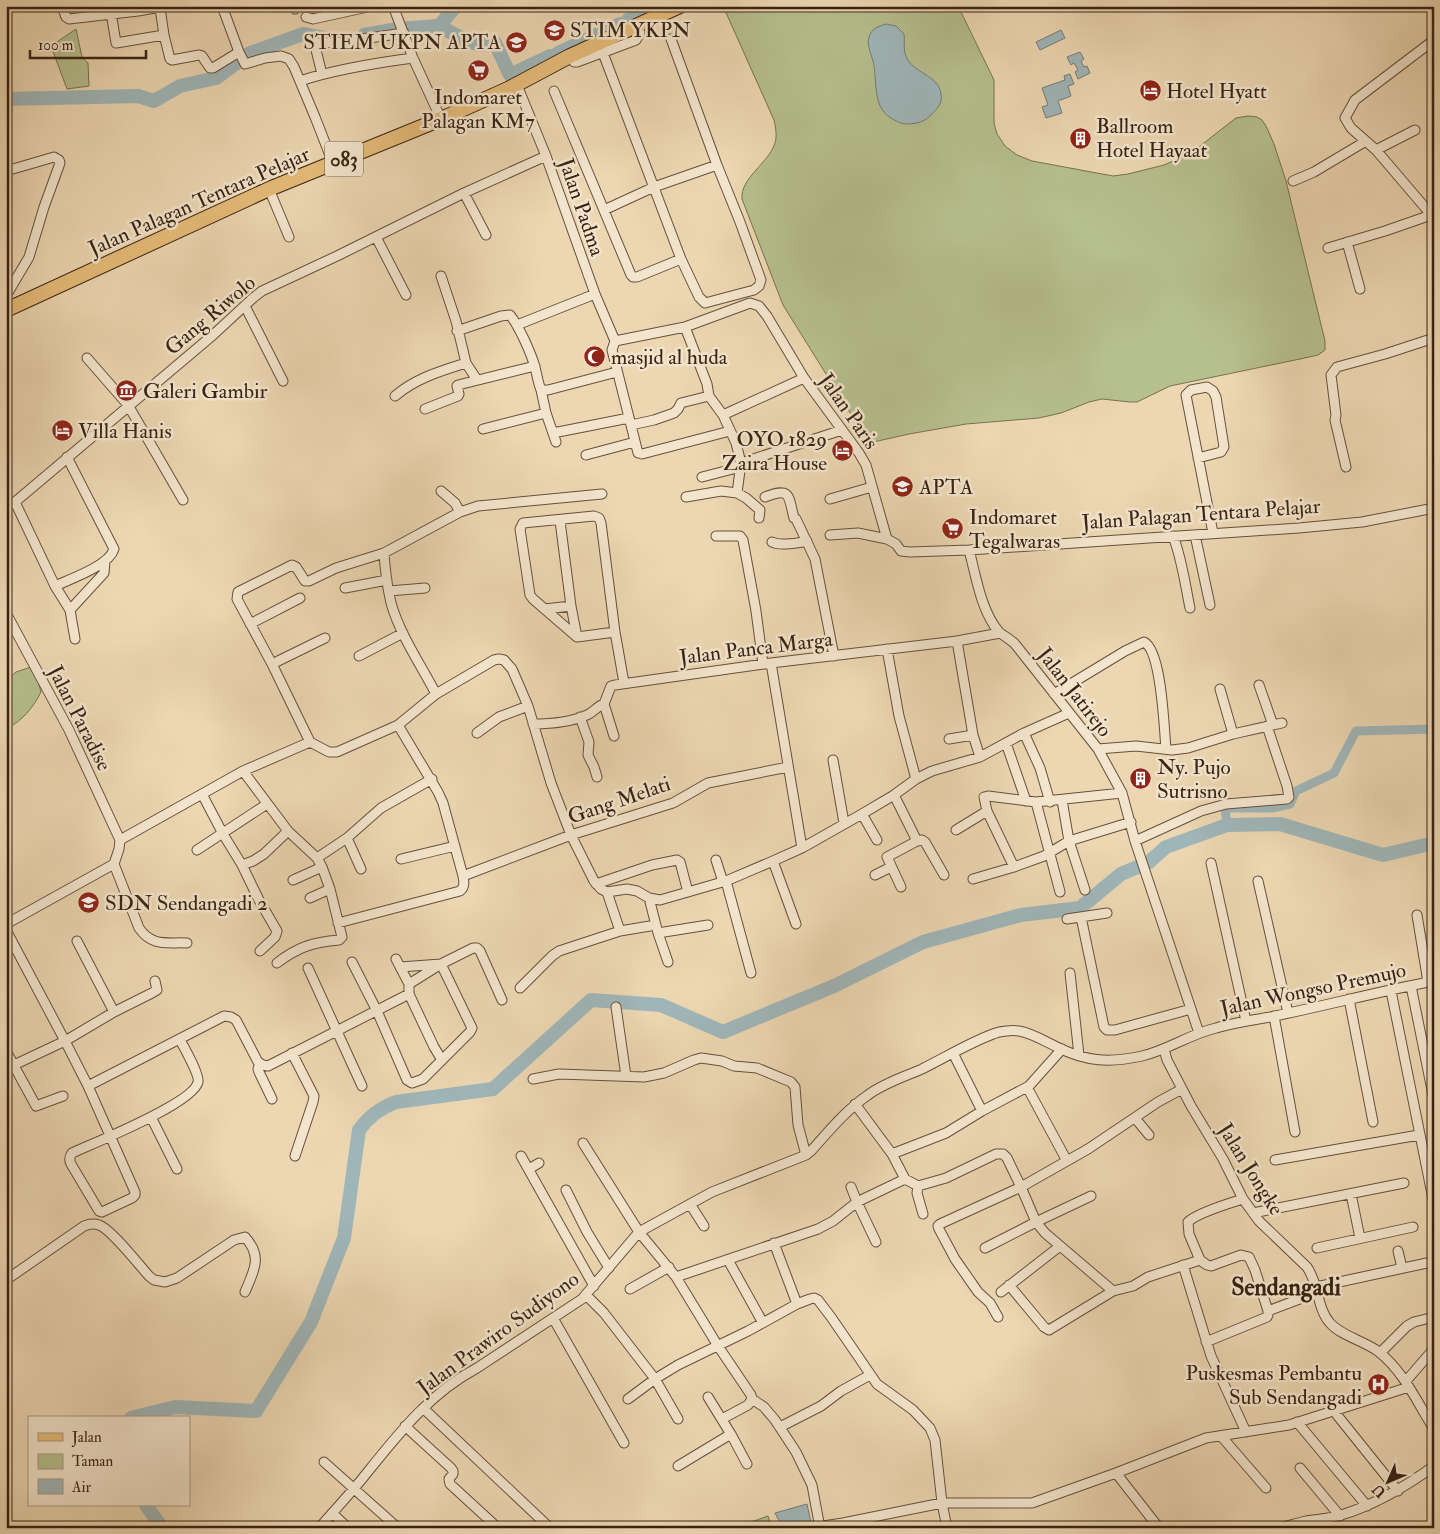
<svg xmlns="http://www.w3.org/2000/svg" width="1440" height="1534" viewBox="0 0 1440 1534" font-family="'IM FELL Double Pica',serif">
<rect width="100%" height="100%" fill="#ecd7b2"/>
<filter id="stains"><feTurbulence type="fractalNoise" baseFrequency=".004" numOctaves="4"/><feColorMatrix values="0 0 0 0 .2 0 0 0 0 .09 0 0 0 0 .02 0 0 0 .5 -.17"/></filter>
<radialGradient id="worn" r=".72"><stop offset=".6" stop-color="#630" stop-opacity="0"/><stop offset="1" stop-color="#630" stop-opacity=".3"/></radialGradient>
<path fill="#b6bf8e" stroke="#787152" d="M723,6H958L994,80V123L997,134L1005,146L1017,155L1032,161L1113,176L1128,174L1164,165L1191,153L1236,118L1248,116L1257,117L1262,120L1266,126L1274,144L1286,181L1325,341V350L1318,355L1300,359L1170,386L1137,402H1130L1102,399L1089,402L1061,413L1039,418L966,424L909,434L869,443L783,305L742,199C740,178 769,163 775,143C777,136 776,128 774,120Z
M76,29L82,57L88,63L89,86L67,89L51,46Z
M34,666L41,692C33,708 22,721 6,729V681L16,672Z
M768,1516L772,1528H740V1526Z"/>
<path fill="#9fb6b9" stroke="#767b77" d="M886,24L896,26L904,34C905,41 903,50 906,56C912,73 939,75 941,94C943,104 936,110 930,116C923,123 914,124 905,124C899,123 896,121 891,118C873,107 877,85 874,66C873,57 866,46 869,37C871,29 879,26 886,24Z
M1061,30L1065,38L1040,50L1036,42Z
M1080,52L1084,59L1081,61L1084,67L1087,66L1090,73L1078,79L1075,72L1078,70L1074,63L1071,65L1067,57Z
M1070,74L1074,84L1068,86L1071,96L1058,101L1062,113L1046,118L1042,107L1048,105L1042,88L1065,80L1064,76Z
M807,1504L811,1523L795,1528H783L775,1513Z"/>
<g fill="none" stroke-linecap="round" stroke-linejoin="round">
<path stroke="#9fb6b9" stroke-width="9" d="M1227,825L1225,808H1272L1290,804L1296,791L1334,773L1356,731L1434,729"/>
<path stroke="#9fb6b9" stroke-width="14" d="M628,20L651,10
M439,26L456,6
M364,35L398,29L439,26L465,40L479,45L495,43L510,75L550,56
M558,53L620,24
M6,99L138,96L154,101L180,86L216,78L250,53L303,34L335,40L343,39
M131,1418L175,1407L256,1411L311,1322L344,1238L359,1130C369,1116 380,1108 396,1102L493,1089L591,1000L661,1005L723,1032L834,986L923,942L1021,915L1080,908L1121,874L1149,862L1166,847L1227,825L1280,824L1383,855L1434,843
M146,1505L162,1528"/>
<defs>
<path id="street" d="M62,6L66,17L69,19L138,11L166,6
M110,6L116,43L164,35L170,59L172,60L199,55L202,56L210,68H213L239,52
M222,6L239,52L245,64L265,58L281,56L289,59L294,67L315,117L333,163
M393,6L413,58L441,119
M160,8L164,35
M295,9V6
M306,17L313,19L372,6
M1434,40L1355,100L1345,118L1351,128L1376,150L1434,218
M603,53L681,259L699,297L705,303L754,290L759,286L761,280L740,222L717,165L671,39
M570,56L574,62H577L636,40L640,33L639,26
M322,74L315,46L318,43L341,42L404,33
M300,81C336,69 375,63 413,58
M517,85L546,156L595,294L615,341
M554,91L631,275L633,277H637L681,259
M1376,150L1415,130
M6,171L54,157L59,160L60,163L44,207L29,257L6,296
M1293,181L1314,172L1366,141
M269,189L289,237
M464,193L486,235
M604,210L654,187L717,165
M376,237L406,295
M1347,242L1360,289
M1328,248L1385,231L1434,214
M441,276L456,321L466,363L477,380
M245,306L283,381
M517,325L595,294
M457,331L501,316L510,315C519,326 531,353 535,367C537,375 538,383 541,390H548L617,372
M615,341L685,327L750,303L759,306L767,316L804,378L859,453L866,465L887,539L896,544L901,551L910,552L969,550L1299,528L1362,522L1434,508
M615,341L612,350L638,453
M87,358L128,405L183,500
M541,390L546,413L556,442
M395,396C416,378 441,371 466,363
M709,396L723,415L736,443L741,463L737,493L746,498L760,510L759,518
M425,409L458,396L459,394L457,386L458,385L535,366
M723,415L804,378
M631,425L654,420L674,413L678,409L681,403L709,396L707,384L685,327
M483,429L546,413
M553,433L629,418
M642,454L730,431
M586,455L635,442
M1198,458L1221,452L1224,447L1216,397L1213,391L1207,387L1191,390L1186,395L1213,533
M1346,467L1335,420L1336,415L1331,375L1337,367L1385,354L1434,338
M702,477L733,469L741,463L842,430
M441,491L455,503L460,512
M686,497L721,491L737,493
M765,497C791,487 788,495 794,518L796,519L815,559L834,656
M830,499L872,487
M15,502L55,586L70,610L75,639
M6,506L15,502L213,335L253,298L262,291L337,256L464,193L546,156
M560,521L571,606L577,637
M830,535L858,533L887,539
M1195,535L1210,605
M716,536H740L743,540L756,611L763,664
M1173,536C1182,559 1185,584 1190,608
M772,542C779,546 800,543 807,541
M969,550C976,576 981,611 999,632C1004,636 1011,640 1015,644L1098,749L1122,793L1135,841L1199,1033
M384,553C385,569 387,586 391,603C400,635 421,665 436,694
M55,586C70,579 109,566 114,549L67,457
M345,588L387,580
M389,591L425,588
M545,609L571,606
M70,610L104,573L105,561
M6,613L69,730L120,840
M250,624L300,598
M615,632L577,637L533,599L530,595L520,529L523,523L594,516L599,518L601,523L615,632L624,683
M957,641L973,735L980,757
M887,649L899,716L916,779
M359,656L403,633
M771,663L802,848
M272,664L325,638
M1259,685L1273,725
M1220,689L1233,734
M1054,694L1125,651L1144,642C1162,651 1164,729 1166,749
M604,704L614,736
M580,717L589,742L588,755L594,767L597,777
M533,724C551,724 571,722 587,715C594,712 597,706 604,704L611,686L615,685L771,663L957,641L1000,633
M477,733L499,717L528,706
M1024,733L1040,768L1050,802
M949,739L973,735
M310,742L272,664L237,599L238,592L292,565L296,567L305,581H309L336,568L384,553L460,512L478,506L602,494
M1006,743L1026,801
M1098,749L1136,746L1172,750L1188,748L1233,734L1282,723
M833,760L844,823
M243,771L288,831L317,858L322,867L330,889L342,937L339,940C313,942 298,947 277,963
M202,794L223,834L242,865L259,900L277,931L275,937L260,951
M894,795L917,841
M1062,800L1069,841L1085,890
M1036,802L1060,892
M862,814L877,840
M956,830L987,811
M347,838L361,869
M120,840L243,771L310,742L329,752H337L398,725L436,694L494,660L499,659L504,660L512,669L528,706L551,783L571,835L594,881L601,889L607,892L627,889L637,891L649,898L660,900L726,881L773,861L802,848L862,814L894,795L916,779L932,771L980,757L1024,733L1069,713
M1135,841L1201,811L1226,804L1287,799L1289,797L1287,786L1267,726
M197,850L267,804
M317,858L347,838L381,808L432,779
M401,859L455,846
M716,860L723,882
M773,861L796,924
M1211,863L1246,1021
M114,864L139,928C152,947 167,942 187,943
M242,865L253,861L264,854L288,831
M1014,867L1044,856L1069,841L1131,822
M875,875L891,867
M463,876L571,835L673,803L708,783L788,767
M973,879L1014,867L987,811L984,797L988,796L1036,802L1122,793
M293,880L322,867
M726,881L751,973
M1258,881L1288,1013
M596,884L652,865L677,860L680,862L688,892
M901,887L887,857L917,841L922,840L925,842L944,875
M607,892L620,931
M310,898L330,889
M649,898L658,933L668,962
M1417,915L1428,982
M1081,917L1104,1027L1107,1030H1115L1191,1009
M1067,919L1107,913
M338,923L460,891C465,887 464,882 463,876L443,803L438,792L398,725
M6,924L114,864L119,849L120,840
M6,930L65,1041L88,1086L224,1016L231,1017L236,1020L258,1062L263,1065L268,1066L409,994V984L441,964L473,948H477L480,951L502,1000
M658,933L708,925
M77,941L114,1012
M396,959L409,984
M352,962L377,1011L407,1080L412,1083L423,1079L470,1032L472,1028L441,964L400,967
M308,968L362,1086
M1070,973L1079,1055
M1411,986L1434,1100
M520,988L552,956L559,951L620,931L656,925
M1391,991L1434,1204
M409,994L434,1047L442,1060
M1349,999L1373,1122
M616,1007L626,1076
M1274,1016L1295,1132
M1164,1049L1167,1060L1191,1106L1223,1159L1243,1199L1259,1221L1307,1267C1319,1284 1317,1309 1330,1323C1341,1336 1365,1341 1379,1352C1404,1372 1417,1402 1434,1429
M6,1051L36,1106L63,1096
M292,1053L314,1096L313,1102L295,1156
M953,1053L982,1111
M260,1063L258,1069L259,1072L272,1099
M14,1065L65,1041L114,1012L152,993L157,990L155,981
M533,1079L559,1074L644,1077L664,1073L694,1060L701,1058L722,1061L734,1066L757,1068L791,1082L795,1087L798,1125L806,1155
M88,1086L135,1192V1195L132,1198L102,1212L99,1211L71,1164C69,1160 69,1157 72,1153C94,1143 194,1103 198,1082C200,1076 184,1047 180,1040
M1027,1087L1067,1161
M855,1104L892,1154L905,1179
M151,1117L177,1169
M1135,1118L1149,1135
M583,1143L639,1232L676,1277L818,1229L833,1221L857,1202L905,1179L918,1186L946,1178L996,1154H1003L1007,1158L1021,1187L1088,1149L1158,1102L1182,1089
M892,1154L946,1133L982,1111L1029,1086L1062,1049
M521,1156L594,1286
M1275,1160L1419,1135
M529,1169L539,1163
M918,1186L917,1193L923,1214
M851,1187L857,1202L876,1242
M566,1190L587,1232L609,1268
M1351,1194L1360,1238
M1091,1196L1036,1222L1045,1233L1113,1291
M690,1204L704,1226
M1253,1213L1404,1183
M774,1243L797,1304
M985,1248L1036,1222L1021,1187L940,1224L938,1226L939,1229L955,1259L978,1292L990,1303L998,1317
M1317,1248L1413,1227
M1398,1251L1402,1268
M728,1260L763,1323
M1200,1260L1207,1265L1211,1266L1241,1255L1249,1257L1255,1270L1268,1311L1318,1292
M1183,1265L1211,1356L1246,1432
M676,1277L718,1346L751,1395L752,1399L748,1405L722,1419
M6,1280L84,1226C89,1224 94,1223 99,1225C111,1229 139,1265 149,1276L154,1280L165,1282L177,1278L234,1240L245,1237C263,1257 254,1270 245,1292
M1009,1285L1044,1327L1049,1330L1113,1291L1133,1286L1148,1277L1200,1260L1189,1234L1188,1222C1197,1213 1230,1203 1243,1199
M1316,1287L1427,1263
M630,1289L669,1267
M1001,1292L1060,1246
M586,1295L604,1313L655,1379L678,1419
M553,1318L624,1443
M1206,1342L1267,1317L1268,1315V1311
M1380,1353L1407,1326L1414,1322L1434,1317
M1406,1381L1432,1351L1434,1352
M708,1397L732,1436L747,1464
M628,1399L655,1379L678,1365L748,1331L797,1304L810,1299L814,1298L818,1300L831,1317L877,1384L913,1410L930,1428L935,1440L942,1503L947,1528
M752,1399L764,1407L775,1420L796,1452L812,1485L820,1528
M423,1408L550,1528
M1337,1415L1398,1491
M1297,1422L1367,1506
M405,1426L451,1468L453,1471V1474L449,1479L450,1484L498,1528
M780,1427L821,1406L841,1391L870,1375
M1221,1436L1266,1488
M324,1462L398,1528
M678,1466L731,1434
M1300,1468L1340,1516
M1116,1473L1159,1528
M332,1513L348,1528
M319,1528C333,1512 348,1496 362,1479C395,1438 429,1393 477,1368L582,1299L639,1232L712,1192L806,1155L811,1151C829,1131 846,1110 868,1095C884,1083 904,1077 922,1069C946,1057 969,1043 993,1034C1000,1031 1012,1030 1019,1031C1032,1033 1046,1042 1057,1047C1087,1062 1110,1063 1142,1056C1168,1050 1190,1034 1216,1028C1235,1022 1255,1020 1275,1016C1328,1005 1381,991 1434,981
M810,1528L843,1523L942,1503H1032L1116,1473L1206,1438L1289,1425L1409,1387
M1280,1528C1288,1526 1297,1523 1306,1521C1318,1519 1329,1519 1341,1515C1375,1505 1405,1487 1434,1466"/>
<path id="primary" d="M6,310L269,189L441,119L508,89L570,56L680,6"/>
</defs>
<use href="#street" stroke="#66503c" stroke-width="11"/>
<use href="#primary" stroke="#392315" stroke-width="16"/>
<use href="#street" stroke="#f3e5cd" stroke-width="9"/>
<use href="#primary" stroke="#e6bc79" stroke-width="14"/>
</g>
<defs>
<symbol id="university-disc" viewBox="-11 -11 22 22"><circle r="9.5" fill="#8f2418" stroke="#f3e5cd"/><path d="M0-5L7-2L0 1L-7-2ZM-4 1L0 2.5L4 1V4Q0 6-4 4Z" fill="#fff"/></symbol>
<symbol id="supermarket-disc" viewBox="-11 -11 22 22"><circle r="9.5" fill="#8f2418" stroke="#f3e5cd"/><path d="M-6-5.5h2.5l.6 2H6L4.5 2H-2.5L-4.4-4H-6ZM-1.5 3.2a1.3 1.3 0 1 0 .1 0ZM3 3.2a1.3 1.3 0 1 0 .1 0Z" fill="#fff"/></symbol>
<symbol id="hotel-disc" viewBox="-11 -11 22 22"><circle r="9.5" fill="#8f2418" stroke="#f3e5cd"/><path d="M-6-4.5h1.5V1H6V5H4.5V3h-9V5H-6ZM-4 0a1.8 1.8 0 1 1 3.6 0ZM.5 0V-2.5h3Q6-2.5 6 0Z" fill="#fff"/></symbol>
<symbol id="building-disc" viewBox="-11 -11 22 22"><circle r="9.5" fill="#8f2418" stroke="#f3e5cd"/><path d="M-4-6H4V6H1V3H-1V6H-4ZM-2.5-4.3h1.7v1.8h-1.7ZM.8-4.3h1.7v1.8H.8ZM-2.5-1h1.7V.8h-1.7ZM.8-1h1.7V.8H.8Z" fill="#fff"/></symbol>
<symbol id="mosque-disc" viewBox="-11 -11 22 22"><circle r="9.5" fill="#8f2418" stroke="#f3e5cd"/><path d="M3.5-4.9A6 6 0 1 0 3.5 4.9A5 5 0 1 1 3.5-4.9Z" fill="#fff"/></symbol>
<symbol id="museum-disc" viewBox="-11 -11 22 22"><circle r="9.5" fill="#8f2418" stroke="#f3e5cd"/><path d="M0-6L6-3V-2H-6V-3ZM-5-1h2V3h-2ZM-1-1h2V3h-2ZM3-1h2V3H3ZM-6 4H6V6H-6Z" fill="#fff"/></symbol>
<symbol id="school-disc" viewBox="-11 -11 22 22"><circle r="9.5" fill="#8f2418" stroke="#f3e5cd"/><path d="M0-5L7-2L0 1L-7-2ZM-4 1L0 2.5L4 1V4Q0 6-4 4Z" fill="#fff"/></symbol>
<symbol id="hospital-disc" viewBox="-11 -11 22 22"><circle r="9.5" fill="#8f2418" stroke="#f3e5cd"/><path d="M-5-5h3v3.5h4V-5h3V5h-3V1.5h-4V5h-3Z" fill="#fff"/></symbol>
</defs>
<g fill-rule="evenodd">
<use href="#university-disc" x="542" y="18" width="25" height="25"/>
<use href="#university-disc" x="504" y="30" width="25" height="25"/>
<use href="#supermarket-disc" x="466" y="58" width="25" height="25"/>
<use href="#hotel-disc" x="1138" y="78" width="25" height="25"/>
<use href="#building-disc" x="1068" y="126" width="25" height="25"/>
<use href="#mosque-disc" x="582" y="344" width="25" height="25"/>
<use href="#museum-disc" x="114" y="378" width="25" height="25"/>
<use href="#hotel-disc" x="50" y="418" width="25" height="25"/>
<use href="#hotel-disc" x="830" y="438" width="25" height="25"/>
<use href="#university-disc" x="890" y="474" width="25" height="25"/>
<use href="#supermarket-disc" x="940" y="516" width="25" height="25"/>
<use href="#building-disc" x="1128" y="766" width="25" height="25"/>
<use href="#school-disc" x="76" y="890" width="25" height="25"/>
<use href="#hospital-disc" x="1366" y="1372" width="25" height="25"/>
</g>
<g text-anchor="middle" stroke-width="5" stroke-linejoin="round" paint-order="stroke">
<rect fill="#f3e5cd" stroke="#715d4c" stroke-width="1" x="325" y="141.5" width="38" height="35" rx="4"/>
<g font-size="20" font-weight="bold" fill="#392315">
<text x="344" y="166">083</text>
</g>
<g font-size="21" fill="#392315" stroke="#f3e5cd" text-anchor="start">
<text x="570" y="37">STIM YKPN</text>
<text x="501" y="49" text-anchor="end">STIEM UKPN APTA</text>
<text x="1166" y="98">Hotel Hyatt</text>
<text x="478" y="104" text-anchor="middle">Indomaret<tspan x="478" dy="24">Palagan KM7</tspan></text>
<text x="1096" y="133">Ballroom<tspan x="1096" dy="24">Hotel Hayaat</tspan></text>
<text x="611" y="364">masjid al huda</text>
<text x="143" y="398">Galeri Gambir</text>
<text x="78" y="438">Villa Hanis</text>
<text x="827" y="446" text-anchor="end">OYO 1829<tspan x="827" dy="24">Zaira House</tspan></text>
<text x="919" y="494">APTA</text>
<text x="969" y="524">Indomaret<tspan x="969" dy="24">Tegalwaras</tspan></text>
<text x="1157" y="774">Ny. Pujo<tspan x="1157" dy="24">Sutrisno</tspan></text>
<text x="105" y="910">SDN Sendangadi 2</text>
<text x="1362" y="1380" text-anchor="end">Puskesmas Pembantu<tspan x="1362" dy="24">Sub Sendangadi</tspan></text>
</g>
<g font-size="21" fill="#392315" stroke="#f3e5cd">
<text transform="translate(199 201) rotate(-24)" y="7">Jalan Palagan Tentara Pelajar</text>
<text transform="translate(582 207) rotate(71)" y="7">Jalan Padma</text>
<text transform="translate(210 315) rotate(-40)" y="7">Gang Riwolo</text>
<text transform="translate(849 411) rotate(55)" y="7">Jalan Paris</text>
<text transform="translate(1201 514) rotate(-4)" y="7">Jalan Palagan Tentara Pelajar</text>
<text transform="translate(756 648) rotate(-7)" y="7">Jalan Panca Marga</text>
<text transform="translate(1075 692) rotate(52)" y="7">Jalan Jatirejo</text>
<text transform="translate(80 718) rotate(63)" y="7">Jalan Paradise</text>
<text transform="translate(619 800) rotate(-19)" y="7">Gang Melati</text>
<text transform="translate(1313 989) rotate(-12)" y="7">Jalan Wongso Premujo</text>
<text transform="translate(1251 1169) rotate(58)" y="7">Jalan Jongke</text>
<text transform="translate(498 1333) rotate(-36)" y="7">Jalan Prawiro Sudiyono</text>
</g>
<g font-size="24" font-weight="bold" fill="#392315" stroke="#f3e5cd">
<text x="1286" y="1295">Sendangadi</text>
</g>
</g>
<rect width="1440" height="1534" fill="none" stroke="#ecd7b2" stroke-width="25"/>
<rect x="8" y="8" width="1425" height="1519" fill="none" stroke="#392315" stroke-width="2.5"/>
<rect x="12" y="12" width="1415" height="1509" fill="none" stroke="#392315"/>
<rect x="28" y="1416" width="162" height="90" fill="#f3e5cd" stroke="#a99783"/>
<rect x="38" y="1433" width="25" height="8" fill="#e6bc79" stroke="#a99783"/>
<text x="72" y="1442" font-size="15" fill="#392315">Jalan</text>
<rect x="38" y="1454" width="25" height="15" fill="#b6bf8e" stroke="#a99783"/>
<text x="72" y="1466" font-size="15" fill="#392315">Taman</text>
<rect x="38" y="1479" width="25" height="15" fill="#9fb6b9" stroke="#a99783"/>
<text x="72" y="1492" font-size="15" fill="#392315">Air</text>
<g transform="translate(1388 1482) rotate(225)" stroke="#f3e5cd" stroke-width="4" paint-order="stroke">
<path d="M0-4L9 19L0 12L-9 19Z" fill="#392315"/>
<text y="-8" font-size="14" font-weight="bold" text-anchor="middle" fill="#392315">U</text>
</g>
<path d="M30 50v8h116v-8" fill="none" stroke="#392315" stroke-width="2.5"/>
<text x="38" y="50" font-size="15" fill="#392315" stroke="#f3e5cd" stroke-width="4" paint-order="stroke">100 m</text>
<rect width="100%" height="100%" filter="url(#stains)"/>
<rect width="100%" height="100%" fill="url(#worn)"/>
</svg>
